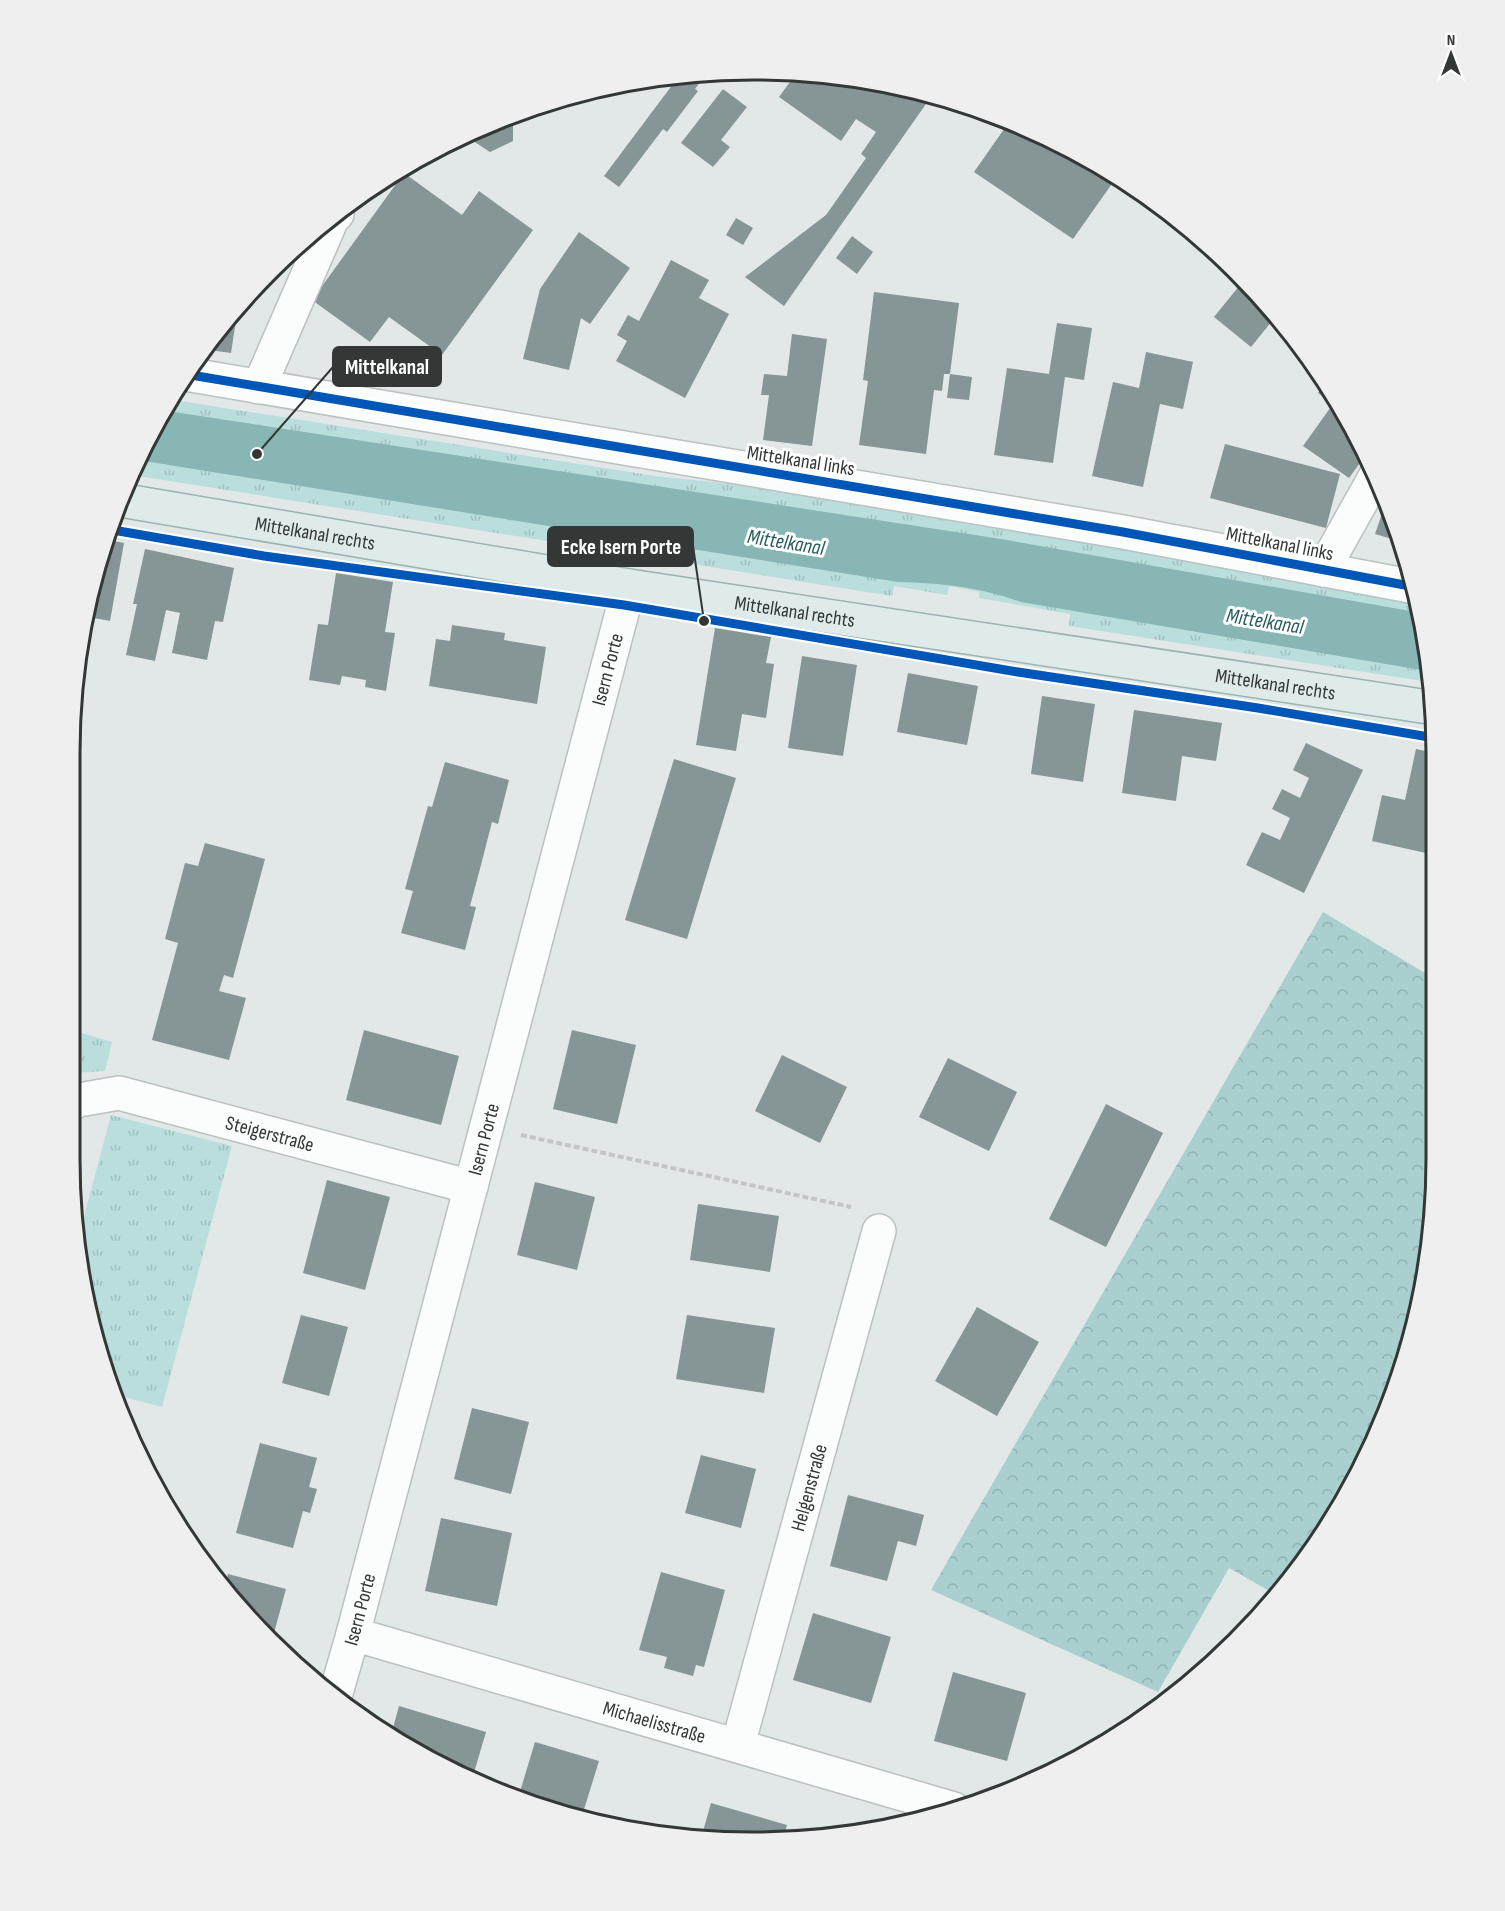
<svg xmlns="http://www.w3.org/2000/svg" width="1505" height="1911" viewBox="0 0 1505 1911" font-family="'Sofia Sans Condensed',sans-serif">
<defs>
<pattern id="grass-tufts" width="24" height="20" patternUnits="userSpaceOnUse" patternTransform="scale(1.5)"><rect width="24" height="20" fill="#badedc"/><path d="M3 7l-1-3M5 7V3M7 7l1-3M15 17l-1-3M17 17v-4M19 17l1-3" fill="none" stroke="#a0bfbd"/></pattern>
<pattern id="forest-crowns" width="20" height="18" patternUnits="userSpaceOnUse" patternTransform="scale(1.5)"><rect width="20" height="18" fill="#a9cfce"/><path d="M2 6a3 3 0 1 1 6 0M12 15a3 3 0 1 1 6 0" fill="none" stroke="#92b2b2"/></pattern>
</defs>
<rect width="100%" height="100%" fill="#e2e8e8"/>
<path fill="url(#grass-tufts)" d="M168,399L655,476L724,483L1117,541L1413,599L1429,682L1069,626L1070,614L979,598V592L949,586L947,595L894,586L892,596L132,475L160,411Z
M69,1029L112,1042L105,1071L73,1073L69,1075Z
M111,1115L232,1146L162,1407L117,1395L92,1336L79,1235Z"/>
<path fill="url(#forest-crowns)" d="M1323,912L1435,979L1436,1159L1423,1292L1384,1420L1321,1539L1273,1593L1229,1568L1158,1692L931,1590Z"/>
<path fill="#87b6b4" d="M161,410L1001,539L1416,612L1427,671L1021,602C979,587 942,583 898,582L138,460Z"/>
<path fill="#869595" d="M798,71L933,94L784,306L745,277L826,215L866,158L861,154L876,132L856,119L841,141L779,97Z
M707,73L695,89L698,91L667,132L663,129L619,187L604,176L679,76L676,74Z
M723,89L747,107L721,140L730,147L713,167L681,143Z
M513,114V141L490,152L467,137V135Z
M1009,122L1054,139L1116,178L1073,239L974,172Z
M404,173L462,215L479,191L533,230L442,355L389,317L370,342L312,300Z
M736,218L753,228L743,245L726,235Z
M579,232L630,268L590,324L581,318L569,370L523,359L540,289Z
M852,236L873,252L857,274L836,258Z
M283,259L281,274L270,273L277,265Z
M671,260L709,280L699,298L729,314L685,398L616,361L627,341L617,335L628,315L639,321Z
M1244,280L1266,302L1276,316L1251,347L1214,317Z
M874,292L959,303L950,374H944L942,391L934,390L926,454L859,445L868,381L863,380Z
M238,307L231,353L202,349L210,336Z
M1057,323L1092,328L1084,380L1065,377L1053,463L994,455L1007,368L1049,374Z
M792,334L827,339L812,446L763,440L769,395H761L764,374L787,376Z
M1146,352L1193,362L1183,409L1160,404L1143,487L1092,476L1113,382L1139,388Z
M950,374L972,377L969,400L947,398Z
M1325,384L1344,410L1365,456L1349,478L1303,446L1333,404L1318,393Z
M1225,444L1340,474L1326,528L1210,498Z
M1386,502L1400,533L1402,542L1375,534Z
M104,539L124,543L110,621L89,617Z
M145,549L234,568L223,622L215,621L207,660L172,653L180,613L166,610L155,661L126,655L137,604H133Z
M336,573L393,582L385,632L395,633L386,691L365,687L366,680L342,676L340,685L309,680L318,624L328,625Z
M452,625L505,633L504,640L546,647L537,704L429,686L436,639L450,641Z
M715,628L771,637L766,663L774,664L766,718L742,714L736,751L696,745Z
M802,656L857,665L843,756L788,748Z
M908,673L978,686L967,745L897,732Z
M1042,696L1095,704L1083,782L1031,774Z
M1134,710L1222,723L1216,761L1182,756L1176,801L1122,793Z
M1306,743L1363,770L1304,893L1246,865L1262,832L1280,840L1290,818L1272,809L1282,789L1300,798L1309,778L1293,770Z
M1416,749L1435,753V855L1372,841L1382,795L1405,800Z
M674,759L736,778L687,939L625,920Z
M445,762L509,780L498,824L492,822L481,865L470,906L476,907L465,950L401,933L413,891L405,889L428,806L432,807Z
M205,843L265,859L233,978L224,975L219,991L246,998L229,1060L152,1040L178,943L165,939L185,863L198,866Z
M364,1030L459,1056L441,1125L346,1100Z
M572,1030L636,1045L617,1124L553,1109Z
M782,1055L847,1087L820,1143L755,1111Z
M948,1058L1017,1092L989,1151L919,1117Z
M1106,1104L1163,1133L1106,1247L1049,1219Z
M327,1180L390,1197L365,1290L303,1273Z
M535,1182L595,1197L577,1270L517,1255Z
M698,1204L779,1216L770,1272L690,1260Z
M977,1307L1039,1342L997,1416L935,1381Z
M301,1315L348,1327L329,1396L282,1383Z
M687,1315L775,1328L764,1393L676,1379Z
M472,1408L529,1422L511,1494L454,1479Z
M260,1443L317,1458L309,1487L317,1489L310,1513L303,1511L293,1548L236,1533Z
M701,1455L756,1469L741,1528L685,1513Z
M848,1495L924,1515L916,1546L898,1541L887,1581L830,1566Z
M441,1518L512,1533L497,1606L425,1591Z
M661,1572L725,1590L704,1667L696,1665L693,1676L664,1668L667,1657L639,1650Z
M228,1574L286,1589L271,1644L226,1585Z
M813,1613L891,1637L871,1703L793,1680Z
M953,1672L1026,1693L1007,1761L934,1741Z
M399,1706L486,1732L473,1776L411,1751L391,1735Z
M535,1742L599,1761L582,1816L540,1804L519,1795Z
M711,1803L787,1825L783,1838L753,1842L702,1835Z"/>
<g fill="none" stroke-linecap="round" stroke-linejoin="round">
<defs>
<g id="minor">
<path d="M185,374L1123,532L1410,586"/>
<path d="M259,387L332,219L337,214"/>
<path d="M1323,570L1375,477"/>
<path id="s1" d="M69,1105L79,1100L119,1093L471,1187"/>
<path id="s2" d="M353,1634L954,1809"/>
<path id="s3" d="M336,1693L353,1634L629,586"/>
<path id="s4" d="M738,1745L879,1231"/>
</g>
<g id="major">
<path id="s5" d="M120,500L629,586L1435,708"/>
</g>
</defs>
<use href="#minor" stroke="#bcc0c0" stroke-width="36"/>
<use href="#major" stroke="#9bb3b2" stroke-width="36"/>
<path stroke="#c3c6c5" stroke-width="4" stroke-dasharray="6 3" stroke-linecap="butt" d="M521,1135L851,1207"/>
<use href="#minor" stroke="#fbfcfc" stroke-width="33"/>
<use href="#major" stroke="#dfebeb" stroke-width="33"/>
<defs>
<path id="cycleway" d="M185,374L1123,532L1410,586
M107,529L264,556L624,605L1018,672L1258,708L1435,738"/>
</defs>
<use href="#cycleway" stroke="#fff" stroke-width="13"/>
<use href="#cycleway" stroke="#0057b8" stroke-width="9"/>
</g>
<g text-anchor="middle" stroke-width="6" stroke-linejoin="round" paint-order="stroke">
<g font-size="20" fill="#333837" stroke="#fff">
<text transform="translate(801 460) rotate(9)" y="7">Mittelkanal links</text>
<text dy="7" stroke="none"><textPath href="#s5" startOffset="198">Mittelkanal rechts</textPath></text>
<text transform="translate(1280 543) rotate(11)" y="7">Mittelkanal links</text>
<text dy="7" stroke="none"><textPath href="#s5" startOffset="684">Mittelkanal rechts</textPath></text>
<text dy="7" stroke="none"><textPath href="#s3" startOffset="1059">Isern Porte</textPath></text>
<text dy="7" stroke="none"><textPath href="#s5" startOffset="1170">Mittelkanal rechts</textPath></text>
<text dy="7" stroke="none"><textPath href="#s1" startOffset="208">Steigerstraße</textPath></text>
<text dy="7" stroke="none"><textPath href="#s3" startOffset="573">Isern Porte</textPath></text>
<text dy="7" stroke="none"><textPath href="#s4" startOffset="267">Helgenstraße</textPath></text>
<text dy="7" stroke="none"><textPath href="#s3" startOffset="87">Isern Porte</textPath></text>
<text dy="7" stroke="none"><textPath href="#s2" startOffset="314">Michaelisstraße</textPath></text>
</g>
<g font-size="21" font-style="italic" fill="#255c5b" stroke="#fff">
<text transform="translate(786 542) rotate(9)" y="7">Mittelkanal</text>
<text transform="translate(1265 621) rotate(9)" y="7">Mittelkanal</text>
</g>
</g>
<path d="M0 0H1505V1911H0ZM753 80H753A673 673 0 0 1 1426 753V1159A673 673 0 0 1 753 1832H753A673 673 0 0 1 80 1159V753A673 673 0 0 1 753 80Z" fill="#efefef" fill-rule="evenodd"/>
<path fill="none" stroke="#333837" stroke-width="3" d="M753 80H753A673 673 0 0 1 1426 753V1159A673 673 0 0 1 753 1832H753A673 673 0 0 1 80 1159V753A673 673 0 0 1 753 80Z"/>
<path fill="none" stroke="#333837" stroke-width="2" d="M257 454L333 367M704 621L693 546"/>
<g fill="#333837" stroke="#fff" stroke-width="2">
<circle cx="257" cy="454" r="6"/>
<circle cx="704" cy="621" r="6"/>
</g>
<g fill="#333837" stroke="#333837" stroke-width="2">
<rect x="333" y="347" width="108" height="39" rx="6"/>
<rect x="548" y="527" width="145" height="39" rx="6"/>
</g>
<g font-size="21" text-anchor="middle" font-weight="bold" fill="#fff">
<text x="387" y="374">Mittelkanal</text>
<text x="621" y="554">Ecke Isern Porte</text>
</g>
<g transform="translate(1451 54)" stroke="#ffffff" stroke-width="4.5" paint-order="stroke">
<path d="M0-4.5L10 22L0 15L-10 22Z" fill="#333837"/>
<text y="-9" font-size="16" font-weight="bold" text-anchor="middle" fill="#333837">N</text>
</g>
</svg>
